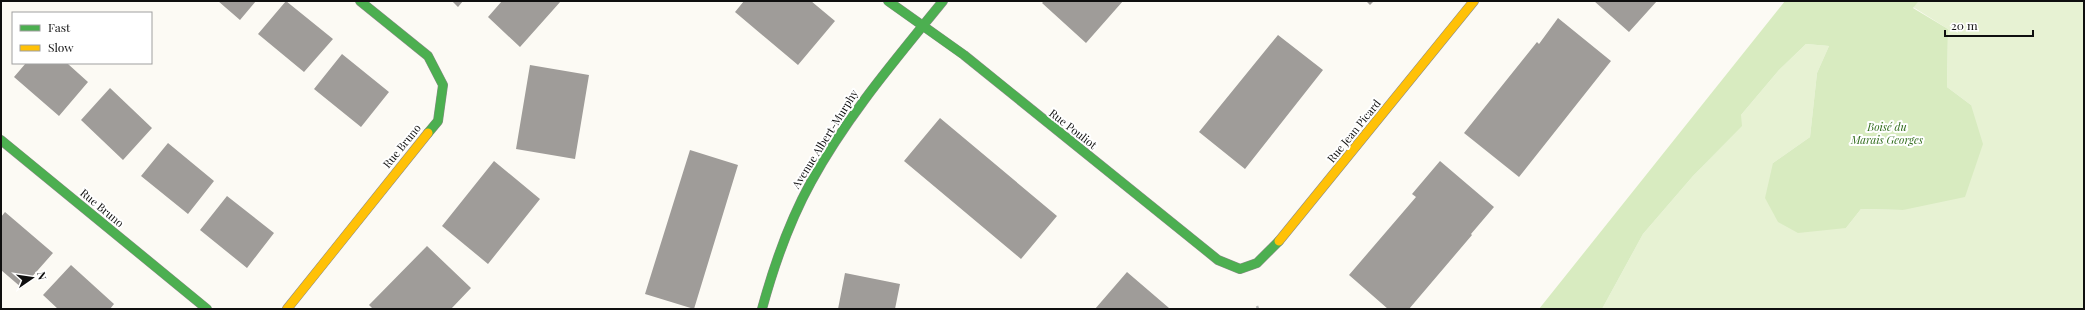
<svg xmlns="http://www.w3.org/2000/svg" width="2085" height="310" viewBox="0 0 2085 310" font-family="'Playfair Display',serif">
<rect width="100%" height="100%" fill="#fcfaf4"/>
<path fill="#e7f2d3" d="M1919,1H2084V309H1602L1643,234L1693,176L1741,126V115L1779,70L1806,44L1829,46L1817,73L1810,137L1773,163L1846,228L1861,209L1903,210L1971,105L1947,87L1948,29L1913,7Z"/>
<path fill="#d8ebc0" d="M1785,1H1919L1913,8L1948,29L1947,87L1971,105L1983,144L1965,197L1903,210L1861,209L1846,228L1798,233L1778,222L1765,198L1773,163L1810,137L1817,73L1829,46L1806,44L1779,70L1741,115L1742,126L1693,176L1643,234L1602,309H1539Z"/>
<path fill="#9f9c99" d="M218,1H256L240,20Z
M286,1L333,39L304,72L258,34Z
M452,1H463L458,7Z
M502,1H561L520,47L488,17Z
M744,1H811L835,21L798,65L735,12Z
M1044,1H1123L1086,43L1042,3Z
M1366,1H1374L1370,5Z
M1594,1H1657L1629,32Z
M1558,18L1611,61L1519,177L1464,133L1537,42L1539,44Z
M1278,35L1323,70L1245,169L1199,132Z
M342,54L389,92L361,127L314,89Z
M26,63H69L68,64L88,82L59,116L14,77Z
M530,65L589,75L575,159L516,149Z
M110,88L152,128L123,160L81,120Z
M940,118L1057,216L1021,259L904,161Z
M168,143L214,181L188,214L141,176Z
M690,150L738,165L694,309L645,294Z
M494,161L540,199L488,264L442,226Z
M1440,161L1494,207L1471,234L1472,235L1409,309H1388L1349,275L1416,197L1412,194Z
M227,196L274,233L247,268L200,230Z
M5,212L53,253L22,288L1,270V217Z
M427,246L471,288L451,309H373L369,305Z
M71,265L114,304L110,309H58L43,295Z
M1127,272L1169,308L1168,309H1095Z
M845,273L900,284L895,309H838Z"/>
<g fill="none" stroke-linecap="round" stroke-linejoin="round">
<defs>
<path id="fast" d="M360,1L428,56L443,85L438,121L428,133
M888,1L964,55L1218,260L1240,269L1257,263L1279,241
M1,140L207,309
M762,309C774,265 789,222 811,182C847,116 896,59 943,1"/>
<path id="slow" d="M1279,241L1474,1
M287,309L428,133"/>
</defs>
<use href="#fast" stroke="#8c8b89" stroke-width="10"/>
<use href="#slow" stroke="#8c8b89" stroke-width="10"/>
<path stroke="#b9b9b8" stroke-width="2.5" stroke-dasharray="4 2" stroke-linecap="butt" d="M1257,306L1258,309"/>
<use href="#fast" stroke="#4caf50" stroke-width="9"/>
<use href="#slow" stroke="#ffc107" stroke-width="9"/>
</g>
<g text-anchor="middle" stroke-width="4" stroke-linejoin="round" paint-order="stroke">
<g font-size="11" font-style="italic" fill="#306b1b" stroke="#fff">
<text x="1887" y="131">Boisé du<tspan x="1887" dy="13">Marais Georges</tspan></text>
</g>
<g font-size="11" fill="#0f0f0f" stroke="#fff">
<text transform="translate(1073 129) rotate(38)" y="4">Rue Pouliot</text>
<text transform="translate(1354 131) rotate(-51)" y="4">Rue Jean Picard</text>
<text transform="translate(825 139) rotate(-58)" y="4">Avenue Albert-Murphy</text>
<text transform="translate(402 146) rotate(-51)" y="4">Rue Bruno</text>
<text transform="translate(102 208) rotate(40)" y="4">Rue Bruno</text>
</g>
</g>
<rect width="2085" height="310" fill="none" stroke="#0f0f0f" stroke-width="4"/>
<rect x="12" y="12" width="140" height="52" fill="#ffffff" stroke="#9f9f9f"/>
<rect x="20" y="25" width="20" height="6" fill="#4caf50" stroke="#9f9f9f"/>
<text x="48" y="32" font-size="12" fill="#0f0f0f">Fast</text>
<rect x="20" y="45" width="20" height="6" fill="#ffc107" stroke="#9f9f9f"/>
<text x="48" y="52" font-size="12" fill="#0f0f0f">Slow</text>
<g transform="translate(32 278) rotate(77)" stroke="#ffffff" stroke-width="3" paint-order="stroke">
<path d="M0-3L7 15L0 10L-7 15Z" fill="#0f0f0f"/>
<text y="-6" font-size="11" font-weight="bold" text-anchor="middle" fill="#0f0f0f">N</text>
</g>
<path d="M1945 30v6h88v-6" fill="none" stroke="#0f0f0f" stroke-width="2"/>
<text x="1951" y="30" font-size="12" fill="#0f0f0f" stroke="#ffffff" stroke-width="3" paint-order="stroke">20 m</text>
</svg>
